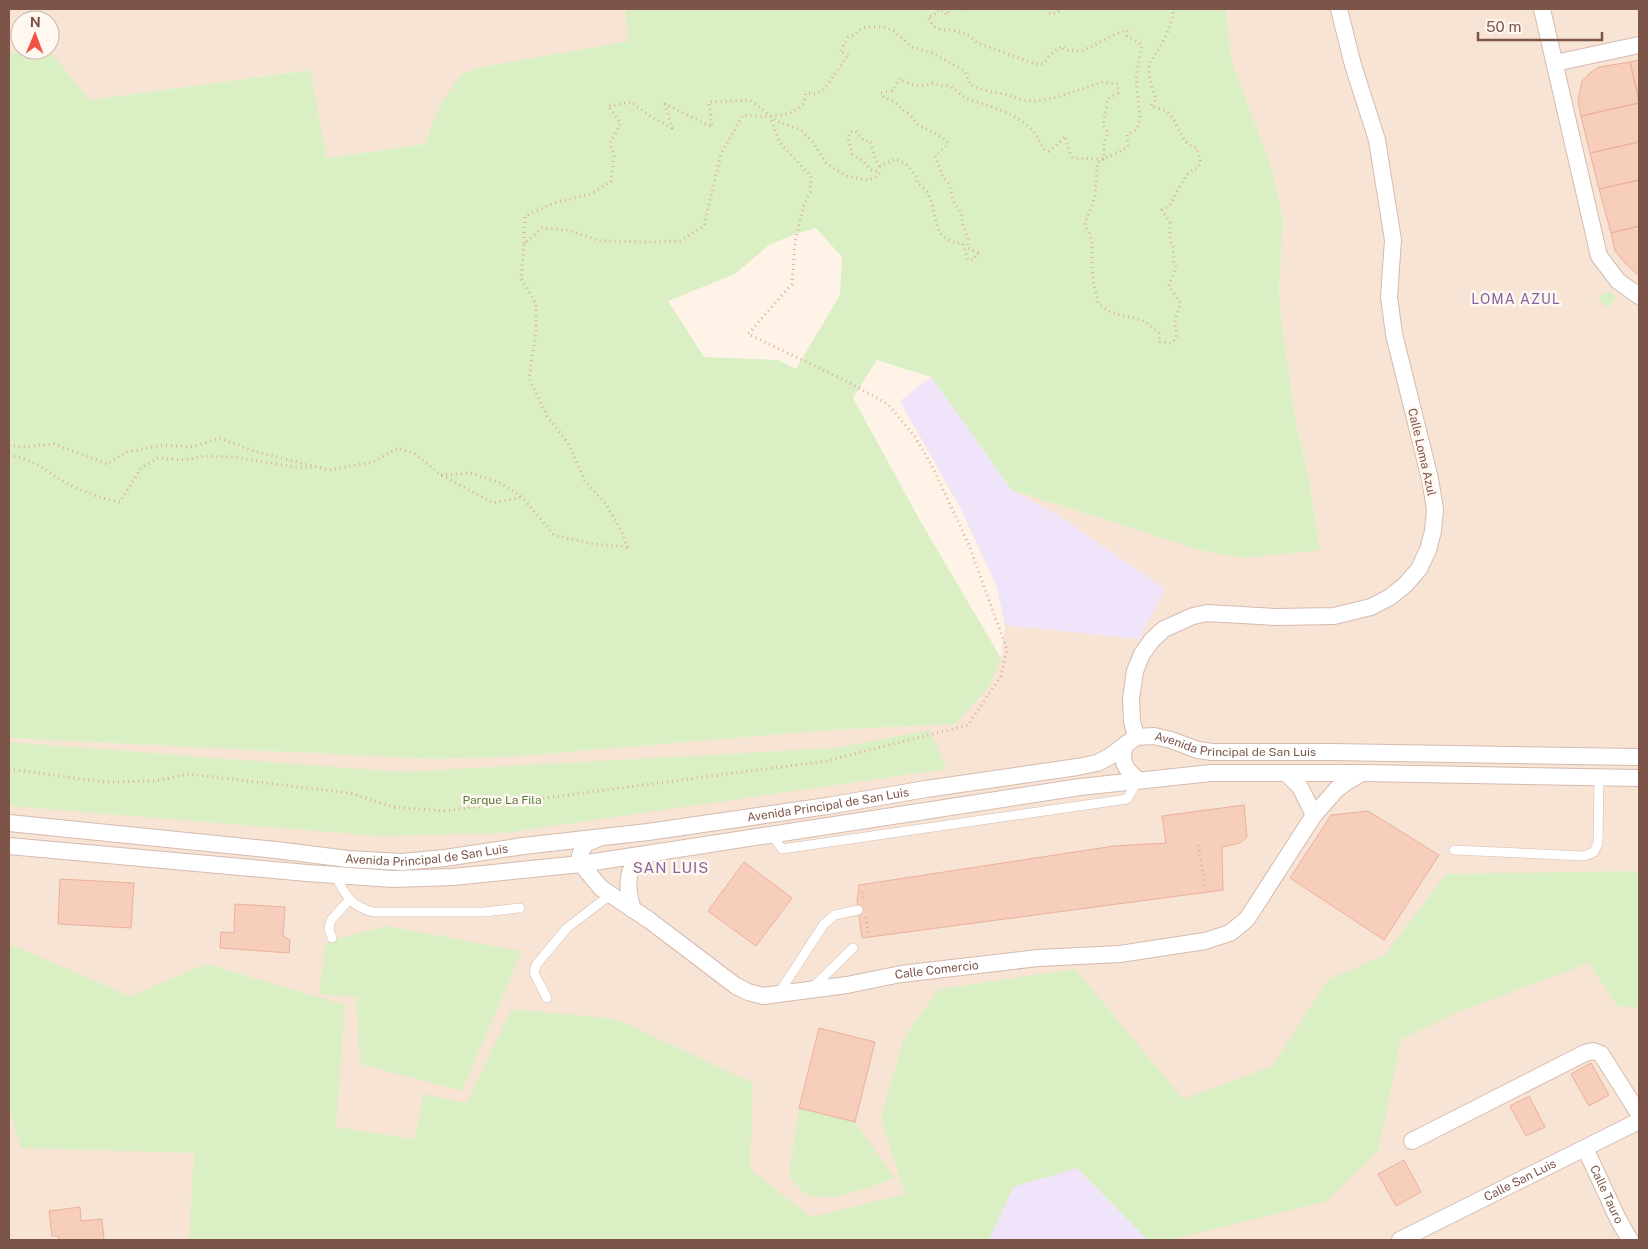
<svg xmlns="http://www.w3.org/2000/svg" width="1648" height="1249" viewBox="0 0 1648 1249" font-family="'Public Sans',sans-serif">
<rect width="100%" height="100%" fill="#fff3e8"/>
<path fill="#f7e4d5" d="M9,9H625L630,41L476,68L440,105L425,144L327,158L309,70L89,100L49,50L50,20H20V50H26L9,54Z
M1226,9H1639V1240H9V738L430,759L508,757L830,730L955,724L989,687L1001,658L1005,625L997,587L961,509L900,401L1012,490L1203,551L1245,558L1320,549L1308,473L1296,424L1284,338L1279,296L1283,219L1272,169L1231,59Z"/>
<path fill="#f0e4fb" d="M931,377L1012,490L1059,516L1165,589L1139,639L1005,625L997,587L961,509L900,401Z
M1078,1168L1148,1240H989L1013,1187Z"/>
<path fill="#daefc4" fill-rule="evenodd" d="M625,9H1226L1231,59L1272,169L1283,219L1279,296L1284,338L1296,424L1308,473L1320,550L1245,558L1203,551L1012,490L931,377L877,360L853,398L922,524L1001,658L989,687L955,724L830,730L508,757L430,759L9,738V54L26,50H49L90,100L310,70L327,158L425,144L440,105L460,76L476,68L629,41ZM816,228L842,257L840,295L796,369L778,360L704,357L668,301L735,274L769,245L795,234Z
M1610,291L1617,298L1606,308L1598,297Z
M929,730L947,769L505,833L380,836L9,806V742L401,772L836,748Z
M1639,871V1008L1617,1006L1589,963L1458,1012L1401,1040L1378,1151L1327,1201L1170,1240H1148L1077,1168L1013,1187L989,1240H189L194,1153L21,1148L9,1106V945L15,946L130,996L207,964L345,1005L336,1127L414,1139L424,1094L466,1103L512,1009L616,1019L753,1083L750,1169L811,1217L905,1194L881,1119L904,1038L939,989L1075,969L1183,1099L1272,1066L1328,980L1385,955L1446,874Z
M386,926L522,951L462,1091L360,1064L356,997L319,994L326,942Z
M799,1108L855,1122L895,1178L871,1187L835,1197L807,1196L789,1176Z"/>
<path fill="#f7cdbc" stroke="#ecb09b" d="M1639,60V99L1630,62Z
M1630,62L1639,103L1581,116L1578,101L1582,81L1591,72L1599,67Z
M1639,103V142L1590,153L1581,116Z
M1639,142V180L1599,189L1590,153Z
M1639,180V226L1611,233L1599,189Z
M1639,226V276L1625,263L1615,251L1611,233Z
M1244,805L1247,837L1240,843L1222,847L1223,890L862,938L857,901L859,885L1114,846L1166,843L1162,816Z
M1368,811L1439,855L1384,940L1290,878L1331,815Z
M744,862L792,898L756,946L708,911Z
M60,879L134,883L131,928L58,924Z
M235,904L285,907L283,936L290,940L289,953L220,948L221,932L234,933Z
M819,1028L875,1042L855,1122L799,1108Z
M1591,1063L1609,1095L1589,1106L1571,1074Z
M1529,1096L1545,1127L1526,1136L1510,1106Z
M1404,1160L1421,1192L1396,1206L1378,1174Z
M80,1207L81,1221L102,1219L104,1240H59L58,1236H52L49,1211Z"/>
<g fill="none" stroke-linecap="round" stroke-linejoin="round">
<defs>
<path id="service" d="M772,835L782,849L1127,799L1138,780
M1454,850L1584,856L1594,852L1598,843L1599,778
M335,875C347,896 348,905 373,912H484L520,908
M332,938L329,929L331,920L349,900
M812,988L853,948
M779,993L824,924L835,915L858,910
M547,998L534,973L536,965L567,928L610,895"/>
<g id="minor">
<path d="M1542,9L1599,256L1618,281L1639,296"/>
<path d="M1555,63L1639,45"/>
<path d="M1136,737L1132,721L1131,699L1135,671L1142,654L1152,640L1164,629L1193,616L1207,613L1275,617L1334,616L1371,607L1390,597L1405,585L1419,569L1428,550L1433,531L1435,509L1430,479L1394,334L1389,297L1393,240L1377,140L1353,65L1339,9"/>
<path d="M1126,744C1119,760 1125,769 1138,780"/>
<path d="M1286,773L1300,787L1314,815"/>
<path id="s1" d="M9,823L276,850L348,859L402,862L445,858L523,846L648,832L827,806L926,789L1077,767L1097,763L1109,757L1136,737L1154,736L1171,740L1198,750L1212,752H1331L1639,757"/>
<path id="s2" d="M599,838L587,843L582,849L580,856L581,864L601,888L649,920L736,986L748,992L763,996L847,985L901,974L1038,958L1120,954L1205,941L1230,933L1247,919L1314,815L1337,789L1348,781L1362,773"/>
<path d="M9,846L307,873L393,879L453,877L581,864L1080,787L1211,773H1363L1639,778"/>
<path d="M633,910C628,894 624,872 638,860C641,857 646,856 649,854"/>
<path d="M1412,1141L1585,1053L1593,1051L1601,1054L1639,1114"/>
<path id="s3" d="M1585,1148L1618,1219L1630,1240"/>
<path id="s4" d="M1400,1240L1639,1121"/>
</g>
</defs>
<use href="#service" stroke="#d5bbaf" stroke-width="10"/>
<use href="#minor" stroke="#d5bbaf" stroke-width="18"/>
<path stroke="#ddaf9e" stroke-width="3" stroke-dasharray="1 4" stroke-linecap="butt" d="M956,9H969
M1046,9L1051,14L1057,13L1060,9
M524,243L525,216L554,203L591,194L611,181L614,156L610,143L621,123L608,106L631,102L650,116L672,128L665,104L712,127L709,102L750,100L777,121L801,130L813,142L826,163L846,176L868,180L875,178L880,173L871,170L863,161L852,154L848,137L850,132L856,131L864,141H870L875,158L880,166L896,159L907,165L917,178V183C921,186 926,189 928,194C940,216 928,239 963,244L968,260H973L978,253L968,248V239L963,225L961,212L954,203L949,184L943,177L935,156C939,151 945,149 948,143C940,134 928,131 917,124C914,121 913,117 909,114C904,110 901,110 898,104L884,97L881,93L892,91L900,78C906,83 916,87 925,85C928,85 929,83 932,83C937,84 942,86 947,86C956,87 959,95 966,98C995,109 1031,115 1043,149L1049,151L1056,146L1065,136L1070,153L1073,158L1104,159L1128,147L1127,135L1137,129L1140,117L1136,78L1142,45L1127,36V30L1118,33L1082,51L1065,50L1062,46L1051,54L1043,64H1036L977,43C970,35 962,32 951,30C946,29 940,31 935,27C932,25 930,20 928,17L934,15L939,9L944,11L946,15L951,9
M9,445L20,447L54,444L107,464L127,452L164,445L193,447L219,438L257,452L329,470L373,462L398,448L415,454L441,475L493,503L522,497
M9,456C35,457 49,475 72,486C87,493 103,499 120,502L141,468L158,458L185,460L204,456L233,457L302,468L314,467
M441,475L471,473L500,483L522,497L554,535L594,544L627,547L623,534L606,504L585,481L568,443L547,416L529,378L536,332V304L521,278L524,244L542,228L567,230L601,241L644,242L680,241L704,226L721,154L743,115C759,116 791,120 803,104C805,101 805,96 806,93L815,94L824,89L849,54L840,52L848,37L855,35L859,30L866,27H884L894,31L912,47L932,53L965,71L970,85L991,92L1005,94L1022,100L1035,101L1054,98L1103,82L1118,84V93L1108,99L1103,125L1108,133L1104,142V159L1098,162C1096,175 1097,186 1094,199C1092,209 1086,215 1085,226C1097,242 1090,261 1093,280C1094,288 1097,295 1098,303C1116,318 1124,314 1143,321C1149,324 1154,329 1159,333V342L1171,343C1180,337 1175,331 1175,322C1175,315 1181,309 1180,303C1179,299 1172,292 1169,286L1176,267L1174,263L1173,247L1170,241V223L1162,210L1171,204C1172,199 1185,177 1189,173C1195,168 1196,170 1201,163L1197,148C1179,145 1180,122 1167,112C1163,109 1156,108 1151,106L1156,99C1153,90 1148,75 1149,65C1150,61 1153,59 1155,55C1163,42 1173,25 1173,9
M9,769L103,782L154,781L189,774L350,793L393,807L446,811L826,761L968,725L1001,676L1007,650L969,545L932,466L915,437L888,404L840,378L748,334L792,284L795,243L803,207L810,192L811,176L780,143L770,117
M1198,845L1205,886
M862,892L864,901
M866,917L868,933"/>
<use href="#service" stroke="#fff" stroke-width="9"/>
<use href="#minor" stroke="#fff" stroke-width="16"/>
</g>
<g text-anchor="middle" stroke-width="5" stroke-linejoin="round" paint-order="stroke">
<g font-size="12" fill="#7d5448" stroke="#fff8f1">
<text transform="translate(1422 452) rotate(77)" y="4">Calle Loma Azul</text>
<text dy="4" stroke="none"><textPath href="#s1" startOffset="1245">Avenida Principal de San Luis</textPath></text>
<text dy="4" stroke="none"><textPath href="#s1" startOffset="825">Avenida Principal de San Luis</textPath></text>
<text dy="4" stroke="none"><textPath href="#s1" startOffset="420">Avenida Principal de San Luis</textPath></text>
<text dy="4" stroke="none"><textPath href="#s2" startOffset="439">Calle Comercio</textPath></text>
<text dy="4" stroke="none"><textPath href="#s4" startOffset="134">Calle San Luis</textPath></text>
<text dy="4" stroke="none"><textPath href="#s3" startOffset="51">Calle Tauro</textPath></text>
</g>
<g font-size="12" fill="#577d3c" stroke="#fff8f1">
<text x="502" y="804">Parque La Fila</text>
</g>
<g font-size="14" letter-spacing="1" fill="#8464a0" stroke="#fff8f1">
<text x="1516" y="304">LOMA AZUL</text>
</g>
<g font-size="15" letter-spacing="1" fill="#8464a0" stroke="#fff8f1">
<text x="671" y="873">SAN LUIS</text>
</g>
</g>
<rect width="1648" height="1249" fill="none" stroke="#7d5448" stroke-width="20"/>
<g transform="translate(35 35) rotate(1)"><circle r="24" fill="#fff8f1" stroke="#cbb6ad"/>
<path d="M0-4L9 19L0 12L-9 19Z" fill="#f55341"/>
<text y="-8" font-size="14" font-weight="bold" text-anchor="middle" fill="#7d5448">N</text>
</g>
<path d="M1478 32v8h124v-8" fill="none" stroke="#7d5448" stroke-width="2.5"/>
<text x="1486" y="32" font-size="15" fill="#7d5448" stroke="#fff8f1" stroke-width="4" paint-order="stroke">50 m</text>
</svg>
